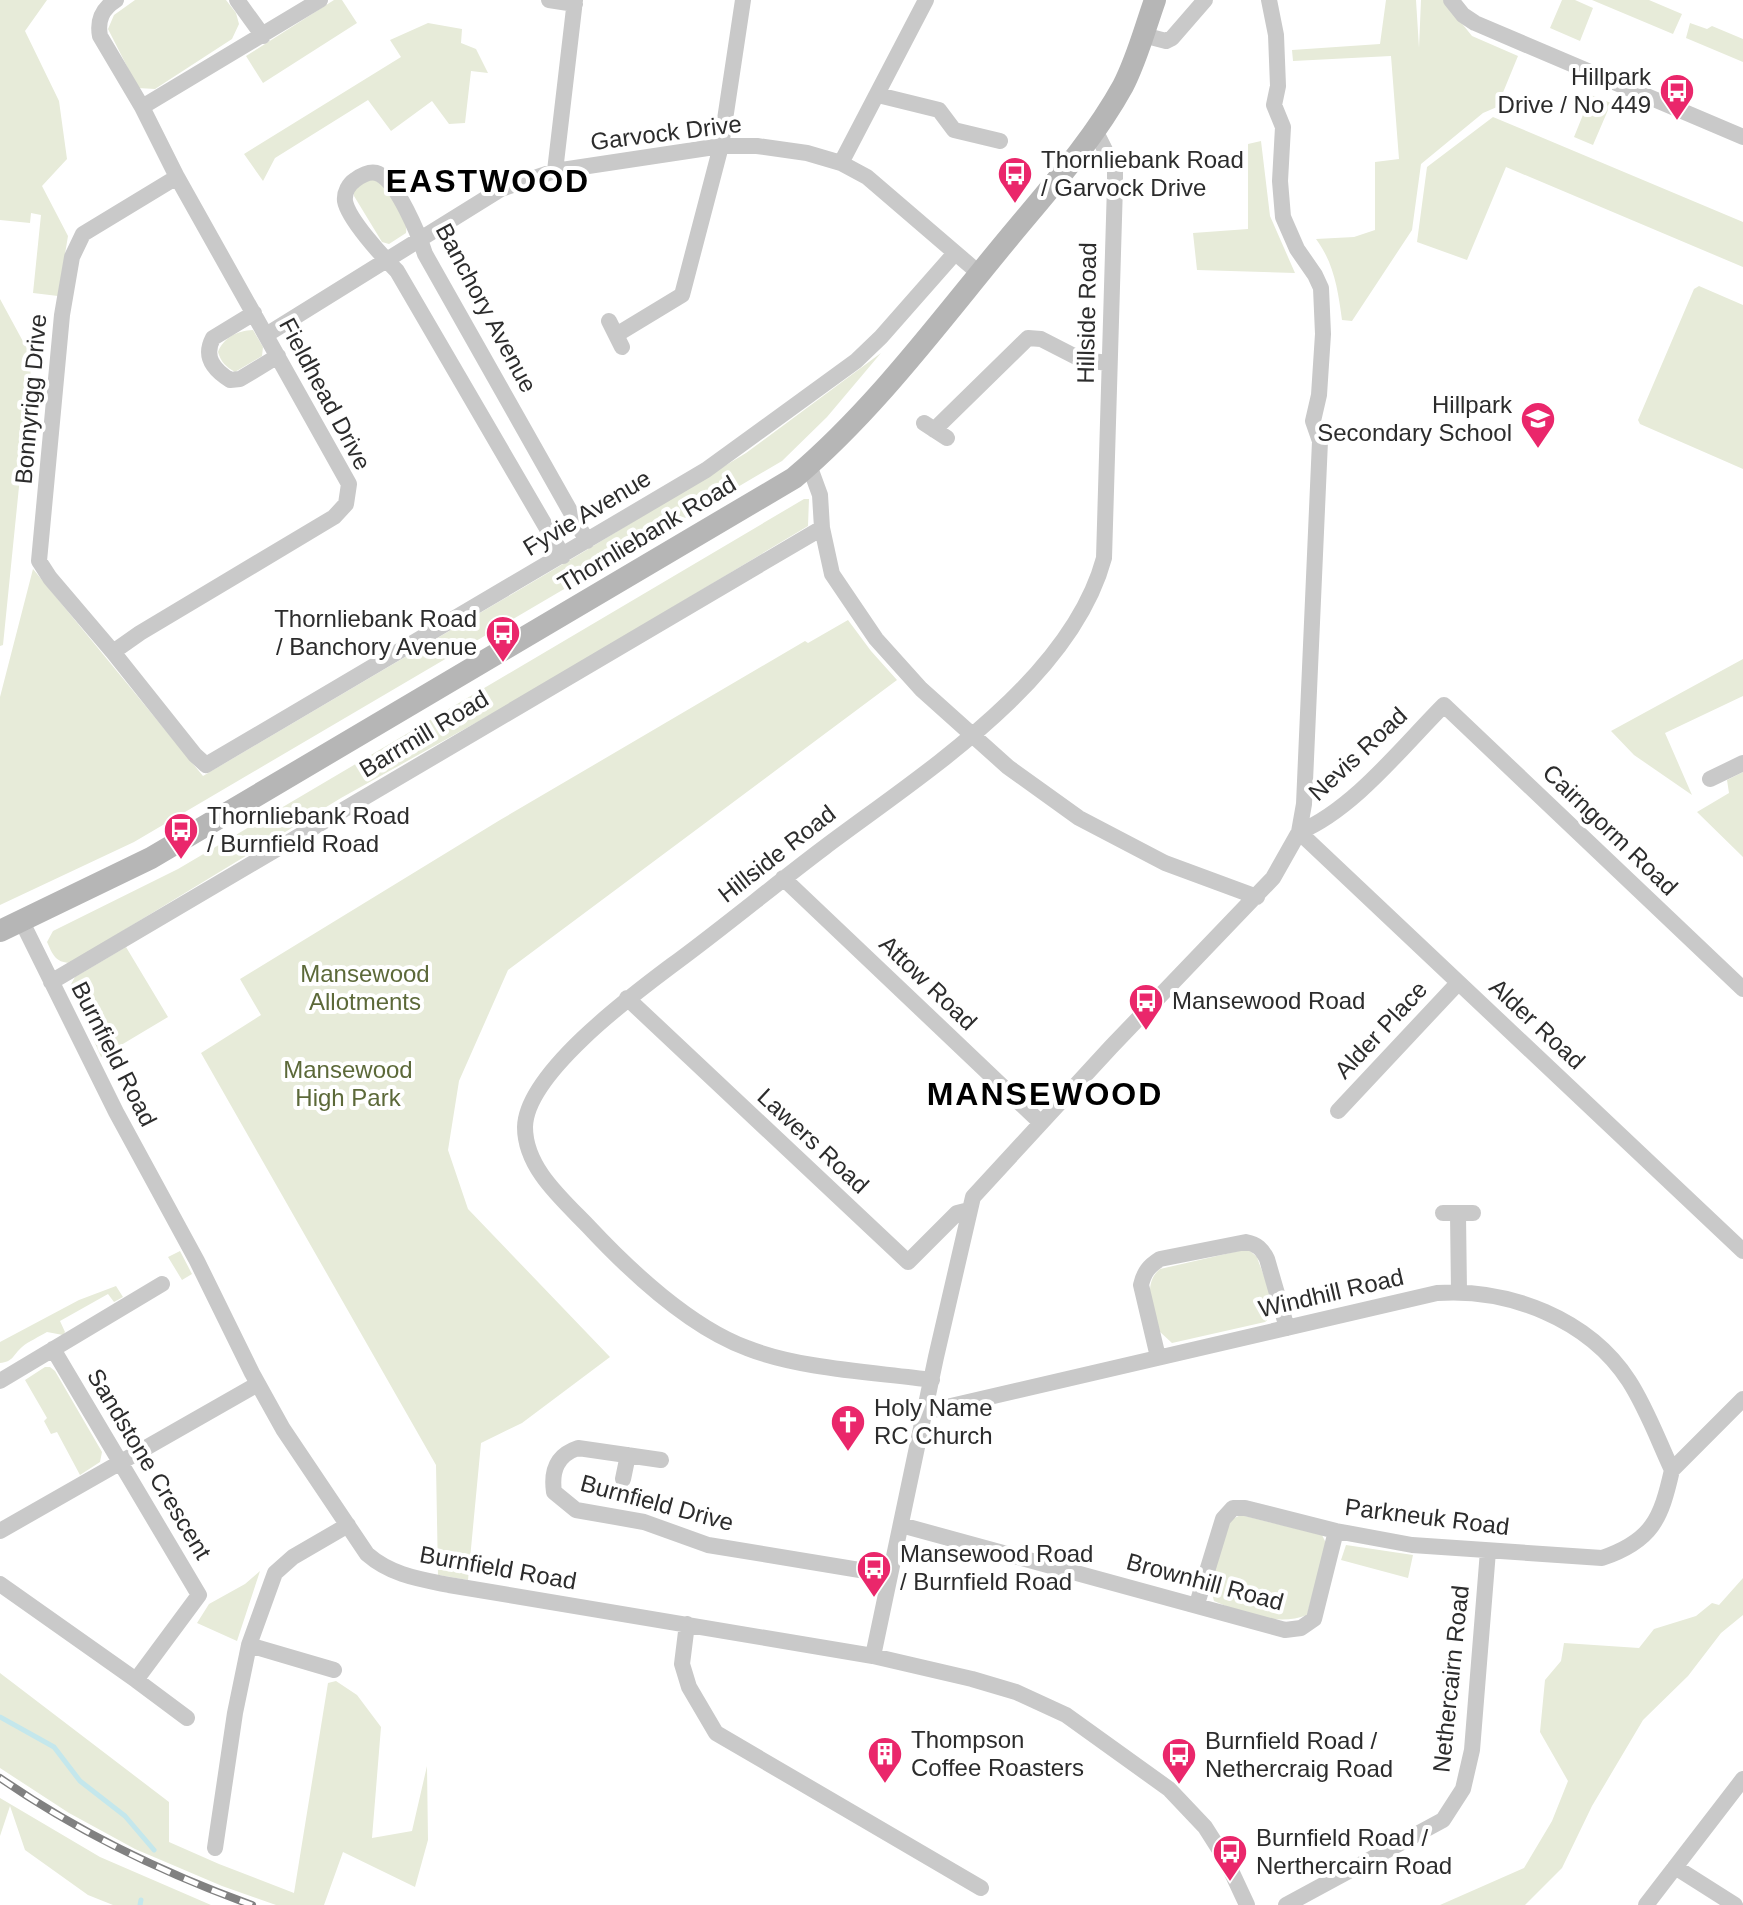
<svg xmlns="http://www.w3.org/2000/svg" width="1743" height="1905" viewBox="0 0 1743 1905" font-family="Arial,sans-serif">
<rect width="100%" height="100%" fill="#fff"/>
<path fill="#e7ebd9" d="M0,0H47L25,31L59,101L67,159L42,186L68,236L58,296L33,293L41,215L31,213L30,223L0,220Z
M135,0H226L236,13L239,24L232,39L155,89L138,88L108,29L114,15Z
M334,0H342L357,23L263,83L246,56Z
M1386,0H1416L1419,48L1421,0H1443L1472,36L1518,56L1497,107L1483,113L1421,164L1412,230L1352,321L1342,320C1338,290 1334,263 1316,239L1354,237L1375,230V162L1399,159L1391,56L1293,61L1292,50L1380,44Z
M1562,0H1575L1593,8L1580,41L1550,28Z
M1592,0H1649L1682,14L1673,34Z
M428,23L462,29L461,43L476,49L488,73L471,71L465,123L449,124L432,101L391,131L368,100L275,158L263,181L244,154L401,57L390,40Z
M1690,23L1707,29L1712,26L1743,39V62L1686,38Z
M1591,95L1611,103L1593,145L1574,137Z
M1493,117L1743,222V267L1506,167L1467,260L1417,242L1427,167Z
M1261,141L1270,216L1295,273L1197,270L1193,233L1248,229V144Z
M368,178C387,181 409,215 406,233L389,244L382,242L354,196L353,187Z
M1699,286L1743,305V469L1640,424L1638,420L1694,289Z
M0,299L32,358L3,645L0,646Z
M253,330L263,347L262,356L235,372C226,367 221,362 218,352C224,337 237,331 253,330Z
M881,353L827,417L782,461L134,842L0,905V697L33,569L203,776L580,554L746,453Z
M804,499H809L808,526L538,688L341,798L70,963C55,962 53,955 47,942L53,931L178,869Z
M848,620L871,651L897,680L508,970L459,1081L448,1150L468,1209L610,1357L522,1423L481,1443L468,1580L438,1575L436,1465L201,1053L261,1015L240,979L500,820L805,641L808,643Z
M1743,659V696L1665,733L1692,795L1634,755L1611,731Z
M1743,772V857L1697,812L1729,793L1727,780Z
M126,947L168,1017L101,1057L70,986L75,977Z
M1243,1250L1250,1251L1257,1257C1262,1274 1282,1310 1265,1322L1172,1343L1159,1331C1154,1310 1141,1285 1160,1269Z
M180,1251L192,1274L182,1280L168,1257Z
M116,1286L123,1297L114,1302L108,1294L60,1321L65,1332L63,1335L47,1332C39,1337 29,1341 22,1347C13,1355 13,1362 0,1363V1342L79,1300Z
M45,1367H50L55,1371L102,1452L100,1462L80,1475L57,1432L51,1434L44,1421L47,1418L25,1380Z
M1241,1515L1322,1535L1326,1543L1307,1615C1278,1627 1241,1613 1214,1601C1206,1575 1222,1545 1230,1520Z
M1346,1545L1413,1555L1408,1578L1341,1560Z
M260,1571L237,1641L197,1623L209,1604L245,1584Z
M1743,1578V1615L1721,1633L1688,1676L1643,1720L1592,1806L1562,1868L1525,1905H1440L1524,1868L1552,1821L1568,1781L1540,1732L1545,1680L1561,1661L1564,1643L1639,1648L1654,1629L1696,1616L1712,1603L1719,1605Z
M0,1673L169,1802V1842L219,1864L294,1893L328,1683L336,1681L357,1695L381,1727L372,1838L412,1831L427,1766L428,1840L415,1887L343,1852L324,1905H276L222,1886L135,1849L69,1813L0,1768Z
M0,1798L100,1857L211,1905H113L88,1895L25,1850L10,1806L0,1836Z"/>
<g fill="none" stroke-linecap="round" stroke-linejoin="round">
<path stroke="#c4e7ec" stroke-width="5" d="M0,1717L54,1747L80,1781L125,1816L154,1850
M140,1905L141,1900"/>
<path stroke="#c9c9c9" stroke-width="16" d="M237,0L263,36
M549,0L575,4
M1451,0L1463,15L1475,23L1743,137
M1143,35L1166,41L1172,38L1205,0
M878,95L939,110L954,130L1000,141
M142,107L320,0
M841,163L926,0
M555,171L575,0
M177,177L83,234L72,257L62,315L39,561L50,578L113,652L195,755L206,765L706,470L856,361L881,337L955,253
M254,313L213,338C203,357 214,370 230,380L240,379L278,356
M609,321L622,347
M266,335L501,189L555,171L721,146H757L807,153L841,163L867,177L980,274
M616,335L682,295L721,146L743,0
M924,423L947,438
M934,430L1028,338L1041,339L1082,360L1109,363
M809,465L820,495L822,528L832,574L876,639L921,689L1008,767L1079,818L1165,863L1257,897
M563,556L397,271C383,257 348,219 345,201C344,192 349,184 355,180C362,175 371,170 379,174C397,182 419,235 425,254L587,541
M113,652L140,633L334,517L346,504L349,484L177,177L142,107L100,36C97,20 102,9 116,0
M1710,779L1743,763
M783,878L1041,1123
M22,922L116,1112L197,1261L252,1373L283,1429L367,1554C391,1575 419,1579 449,1585L873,1656L972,1679L1016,1692L1066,1715L1169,1789L1205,1827L1226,1860L1247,1905
M51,982L822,528
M1743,989L1444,705C1403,746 1353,810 1299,832L1743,1251
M627,998L908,1262L957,1213L969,1210
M1338,1111L1458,983
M1443,1213H1473
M1458,1214L1459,1292
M1158,1357L1141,1285C1144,1272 1149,1266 1160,1259L1246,1242C1257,1244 1262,1249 1267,1259L1287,1328
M932,1380C874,1372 800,1369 747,1348C690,1327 629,1270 588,1226C562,1199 525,1168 525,1127C526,1074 631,996 671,966C723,928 773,886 825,847C922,774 1071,681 1104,558L1115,185V170L1095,130
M0,1381L162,1284
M925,1412L1437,1293C1509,1288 1589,1319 1629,1381C1647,1409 1658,1440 1672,1470
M661,1460L578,1448C557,1455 551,1471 554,1492L576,1510L644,1522L708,1545L890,1575
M1672,1470L1743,1399
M623,1479L628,1455
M901,1525L1285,1630L1301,1628L1314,1619L1336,1531
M0,1531L258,1384
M0,1584L136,1680L199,1595L53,1349
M1197,1604L1223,1519L1233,1508H1245L1336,1531L1412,1545L1602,1558C1652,1541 1661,1519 1672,1470
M687,1624L682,1664L689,1687L716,1733L981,1888
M249,1645L334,1670
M873,1656L936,1357L973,1197L1111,1047L1273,878L1299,832L1304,804L1320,441L1313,421L1319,395L1323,334L1321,288L1315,275L1297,249L1283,217L1280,181L1283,127L1274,105L1278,86L1276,35L1269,0
M136,1680L187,1718
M215,1848L235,1713L249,1645L275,1573L293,1557L348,1525
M1675,1867L1735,1905
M1286,1905L1443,1820L1463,1789L1472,1750L1488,1551
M1646,1905L1743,1779"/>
<path stroke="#b6b6b6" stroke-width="22" d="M0,931L151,858L794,478C871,413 934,329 998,251C1041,198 1090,146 1123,86C1137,59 1145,28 1155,0"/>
<defs>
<path id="rail" d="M0,1778C78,1832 163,1873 252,1905"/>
</defs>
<use href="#rail" stroke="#818181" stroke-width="8"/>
<use href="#rail" stroke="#fff" stroke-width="5" stroke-dasharray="15" stroke-linecap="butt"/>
</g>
<defs>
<symbol id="bus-pin" viewBox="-11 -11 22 30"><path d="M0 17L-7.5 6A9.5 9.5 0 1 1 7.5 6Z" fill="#ea276b" stroke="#fff"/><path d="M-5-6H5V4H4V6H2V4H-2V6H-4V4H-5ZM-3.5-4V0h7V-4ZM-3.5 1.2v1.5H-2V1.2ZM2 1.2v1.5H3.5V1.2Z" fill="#fff"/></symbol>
<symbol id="school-pin" viewBox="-11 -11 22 30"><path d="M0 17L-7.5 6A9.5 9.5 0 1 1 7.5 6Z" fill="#ea276b" stroke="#fff"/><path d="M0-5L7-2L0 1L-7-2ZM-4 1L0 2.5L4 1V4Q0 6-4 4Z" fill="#fff"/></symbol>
<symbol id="church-pin" viewBox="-11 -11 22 30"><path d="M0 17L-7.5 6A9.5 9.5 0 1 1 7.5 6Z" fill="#ea276b" stroke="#fff"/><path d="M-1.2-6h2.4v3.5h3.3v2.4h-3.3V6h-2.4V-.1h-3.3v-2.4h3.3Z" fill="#fff"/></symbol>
<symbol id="building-pin" viewBox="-11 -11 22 30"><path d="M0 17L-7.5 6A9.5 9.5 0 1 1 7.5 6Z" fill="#ea276b" stroke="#fff"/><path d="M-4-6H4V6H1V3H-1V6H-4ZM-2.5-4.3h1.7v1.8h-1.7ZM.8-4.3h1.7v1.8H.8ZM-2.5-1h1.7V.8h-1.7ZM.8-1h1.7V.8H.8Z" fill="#fff"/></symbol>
</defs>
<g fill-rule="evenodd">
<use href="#bus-pin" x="1657" y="71" width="40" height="54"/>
<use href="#bus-pin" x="995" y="154" width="40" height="54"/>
<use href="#school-pin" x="1518" y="399" width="40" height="54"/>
<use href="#bus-pin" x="483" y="613" width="40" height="54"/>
<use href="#bus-pin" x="161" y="810" width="40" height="54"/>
<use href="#bus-pin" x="1126" y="981" width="40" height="54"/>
<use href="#church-pin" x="828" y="1402" width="40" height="54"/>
<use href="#bus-pin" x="854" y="1548" width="40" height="54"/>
<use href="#building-pin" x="865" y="1734" width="40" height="54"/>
<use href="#bus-pin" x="1159" y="1735" width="40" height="54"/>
<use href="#bus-pin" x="1210" y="1832" width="40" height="54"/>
</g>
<g text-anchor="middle" stroke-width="8" stroke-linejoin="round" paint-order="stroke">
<g font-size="24" fill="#2c2c2c" stroke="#fff" text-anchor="start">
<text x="1651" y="85" text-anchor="end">Hillpark<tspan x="1651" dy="28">Drive / No 449</tspan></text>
<text x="1041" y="168">Thornliebank Road<tspan x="1041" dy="28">/ Garvock Drive</tspan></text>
<text x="1512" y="413" text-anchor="end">Hillpark<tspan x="1512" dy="28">Secondary School</tspan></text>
<text x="477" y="627" text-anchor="end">Thornliebank Road<tspan x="477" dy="28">/ Banchory Avenue</tspan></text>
<text x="207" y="824">Thornliebank Road<tspan x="207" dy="28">/ Burnfield Road</tspan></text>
<text x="1172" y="1009">Mansewood Road</text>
<text x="874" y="1416">Holy Name<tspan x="874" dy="28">RC Church</tspan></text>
<text x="900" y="1562">Mansewood Road<tspan x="900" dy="28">/ Burnfield Road</tspan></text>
<text x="911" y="1748">Thompson<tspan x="911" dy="28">Coffee Roasters</tspan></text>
<text x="1205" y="1749">Burnfield Road /<tspan x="1205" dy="28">Nethercraig Road</tspan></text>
<text x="1256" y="1846">Burnfield Road /<tspan x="1256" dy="28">Nerthercairn Road</tspan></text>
</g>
<g font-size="24" fill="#2c2c2c" stroke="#fff">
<text transform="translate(666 133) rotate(-7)" y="8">Garvock Drive</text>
<text transform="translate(486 308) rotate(62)" y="8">Banchory Avenue</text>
<text transform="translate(1087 313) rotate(-89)" y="8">Hillside Road</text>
<text transform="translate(325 394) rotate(62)" y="8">Fieldhead Drive</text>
<text transform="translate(31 399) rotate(-85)" y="8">Bonnyrigg Drive</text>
<text transform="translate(587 513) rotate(-31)" y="8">Fyvie Avenue</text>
<text transform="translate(647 534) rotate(-31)" y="8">Thornliebank Road</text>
<text transform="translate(424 734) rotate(-31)" y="8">Barrmill Road</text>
<text transform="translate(1358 754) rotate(-43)" y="8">Nevis Road</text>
<text transform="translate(1610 830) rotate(44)" y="8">Cairngorm Road</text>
<text transform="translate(777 854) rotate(-38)" y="8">Hillside Road</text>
<text transform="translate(928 983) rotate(44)" y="8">Attow Road</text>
<text transform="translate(1537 1024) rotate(43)" y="8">Alder Road</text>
<text transform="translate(1381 1030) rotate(-47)" y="8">Alder Place</text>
<text transform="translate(114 1054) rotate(63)" y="8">Burnfield Road</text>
<text transform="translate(813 1141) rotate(43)" y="8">Lawers Road</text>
<text transform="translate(1331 1293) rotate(-13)" y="8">Windhill Road</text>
<text transform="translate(149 1464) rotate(59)" y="8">Sandstone Crescent</text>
<text transform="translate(657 1503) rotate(15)" y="8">Burnfield Drive</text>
<text transform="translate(1427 1517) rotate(7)" y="8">Parkneuk Road</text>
<text transform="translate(498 1568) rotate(10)" y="8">Burnfield Road</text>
<text transform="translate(1205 1582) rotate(15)" y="8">Brownhill Road</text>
<text transform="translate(1451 1679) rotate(-84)" y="8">Nethercairn Road</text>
</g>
<g font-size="24" fill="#5c6939" stroke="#fff">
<text x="365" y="982">Mansewood<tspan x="365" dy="28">Allotments</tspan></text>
<text x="348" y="1078">Mansewood<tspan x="348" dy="28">High Park</tspan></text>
</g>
<g font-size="32" font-weight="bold" letter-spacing="2" fill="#000" stroke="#fff">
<text x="488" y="192">EASTWOOD</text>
<text x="1045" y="1105">MANSEWOOD</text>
</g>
</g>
</svg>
